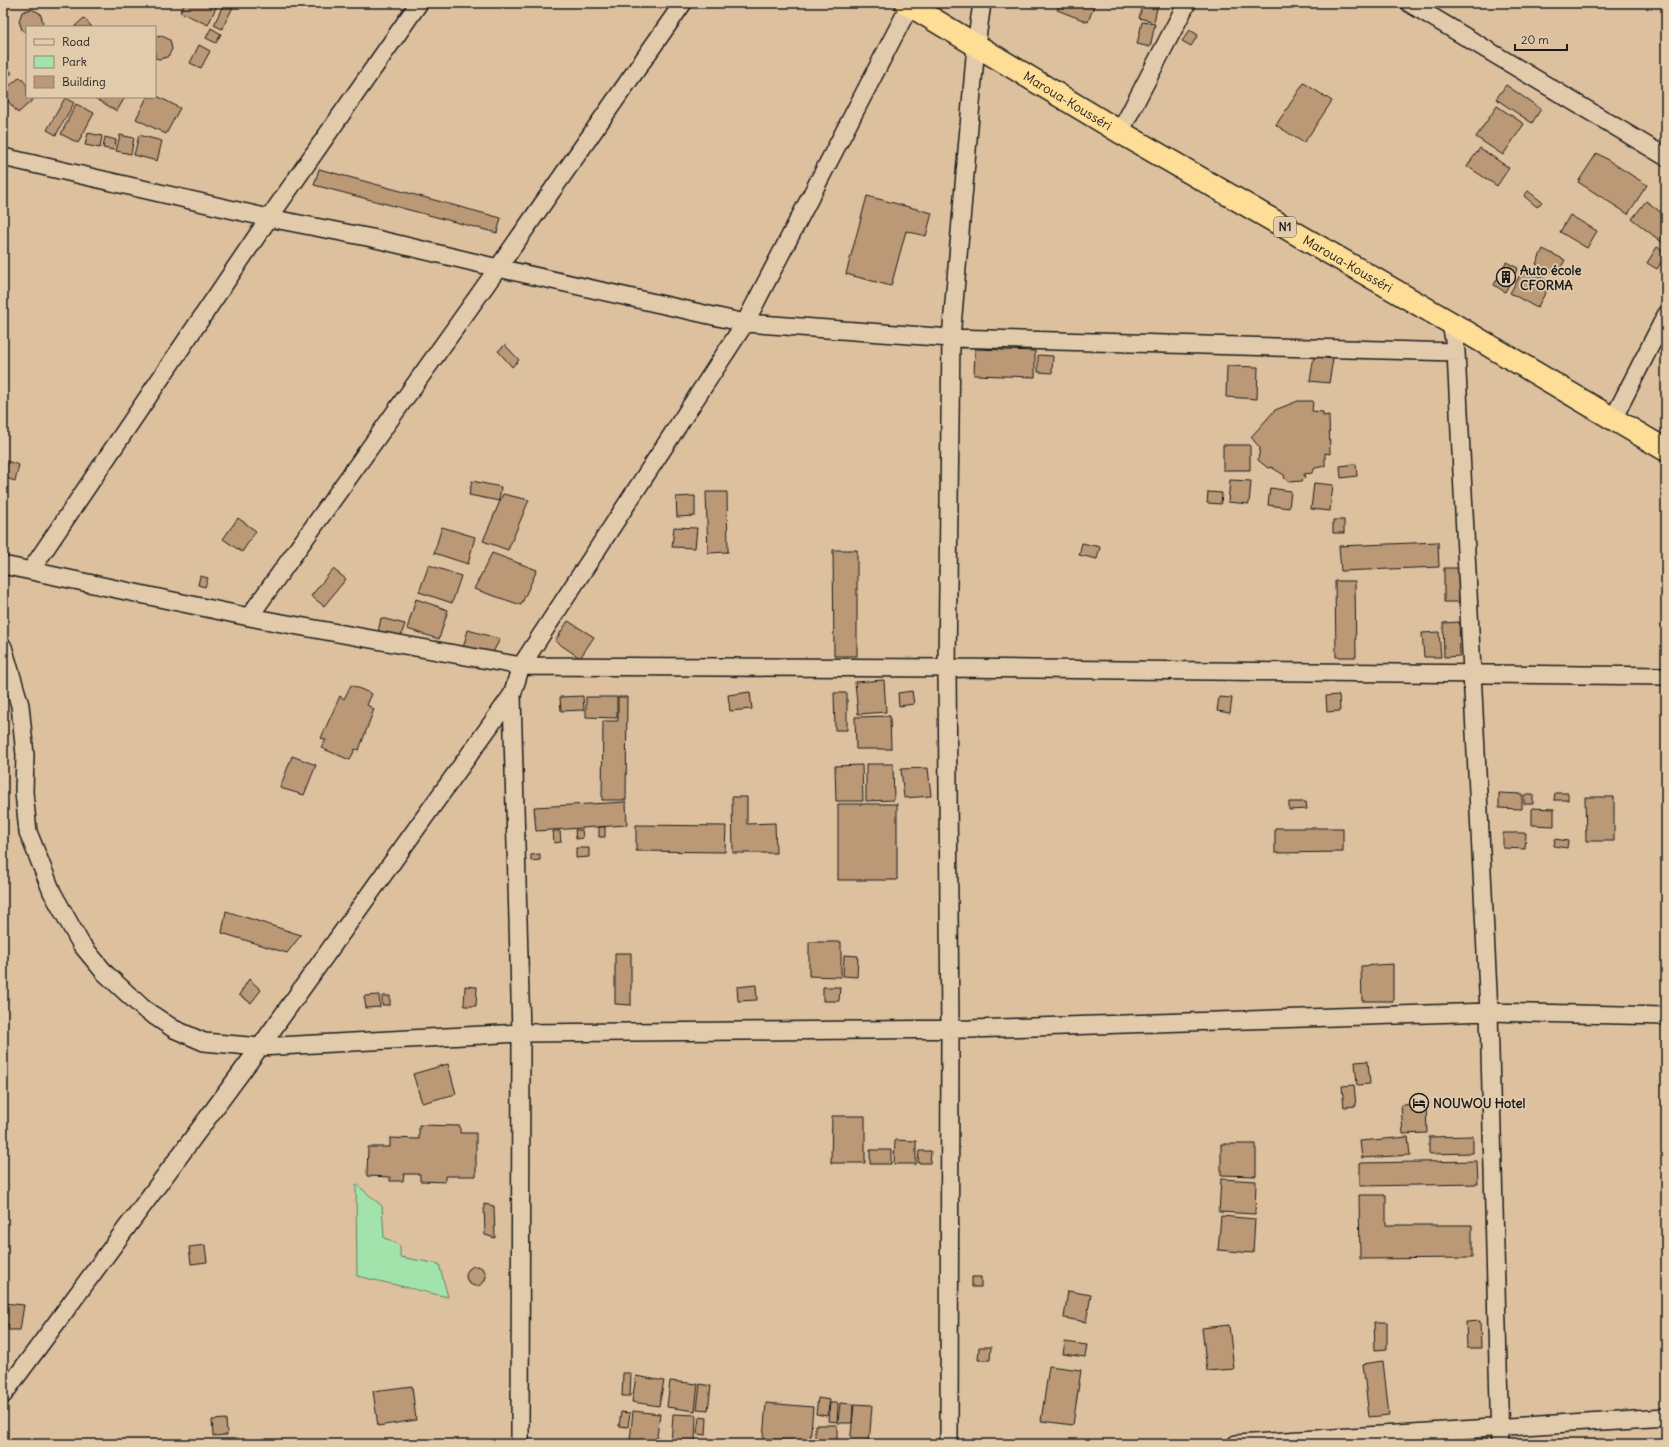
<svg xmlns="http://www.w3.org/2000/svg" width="1669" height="1447" viewBox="0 0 1669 1447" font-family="Delius,sans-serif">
<rect width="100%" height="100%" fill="#ddc19f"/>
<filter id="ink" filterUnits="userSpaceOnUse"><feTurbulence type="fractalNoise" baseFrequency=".025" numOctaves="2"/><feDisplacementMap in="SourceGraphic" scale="8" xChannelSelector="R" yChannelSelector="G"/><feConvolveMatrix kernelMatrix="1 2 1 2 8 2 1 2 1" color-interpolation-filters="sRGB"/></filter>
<g filter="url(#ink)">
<path fill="#a2e3ac" stroke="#5f8064" d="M356,1184L382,1206L384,1238L390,1240L400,1246V1257L439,1264L448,1297L357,1276Z"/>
<path fill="#bb9876" stroke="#1c1c1c" d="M185,3H218L208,25L180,12Z
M224,3H235L222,29L214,25Z
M1060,3H1095L1088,22L1057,10Z
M1143,3H1158L1154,22L1139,18Z
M31,9L40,13L43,22L41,27H27V33L22,30L19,21L22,12Z
M84,18L92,27H74Z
M1142,22L1155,24L1150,47L1137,44Z
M211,28L221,34L216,43L206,38Z
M1190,30L1198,35L1191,46L1182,41Z
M162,36L170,40L172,49L168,57L159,59L155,58V37Z
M199,45L210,51L201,68L190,63Z
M3,63L12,73L3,80Z
M20,77L27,85V97H36L18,113L3,95V91Z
M1304,83L1332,101L1304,143L1276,125Z
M1506,85L1541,109L1532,123L1496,99Z
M155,95L180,108L166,134L136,119L147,97H155Z
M93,97H125L117,111Z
M65,98L74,103L56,135L47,130Z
M76,104L94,113L78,143L61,134Z
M1497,106L1524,124L1503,155L1476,137Z
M88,133L102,136L100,148L85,145Z
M120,135L134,138L131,154L116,151Z
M139,135L162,141L157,161L134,155Z
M105,137L116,140L114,150L103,148Z
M1480,148L1509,168L1497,186L1467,166Z
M1597,153L1647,185L1628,214L1578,182Z
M319,169L501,218L497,233L314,185Z
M1528,191L1542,202L1537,207L1524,196Z
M867,196L932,213L926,236L906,231L891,286L846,274Z
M1646,201L1666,216V239L1663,243L1632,219Z
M1570,215L1597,231L1587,248L1560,232Z
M1657,247L1666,252V254L1657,269L1647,263Z
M1543,249L1565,260L1557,274L1536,264Z
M1506,262L1518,268L1505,292L1494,285Z
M1524,268L1551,283L1537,308L1510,293Z
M505,345L519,360L512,367L498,351Z
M975,349L1035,351V377L974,375Z
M1038,355L1053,356L1052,373L1038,372Z
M1314,356L1333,359L1329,383L1310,381Z
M1227,366L1258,367L1257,399L1226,397Z
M1298,401H1313L1312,411L1323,412V416L1329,415L1330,454L1325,453V466L1315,468L1312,473L1304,474L1305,478L1302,481L1289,482L1285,479L1284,475L1271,467L1268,468L1258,460L1260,448L1251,437L1275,410Z
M1223,445H1250V470H1223Z
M3,460L19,465L15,481L3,477Z
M1356,464L1357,476L1341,478L1340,466Z
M1230,480L1251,481L1249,504L1228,502Z
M472,481L501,487L499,501L469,495Z
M1314,483L1333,485L1330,511L1311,509Z
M1270,488L1291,491L1289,508L1268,505Z
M706,492H727L728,552L708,553Z
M1208,492L1222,493L1221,504L1207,503Z
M503,494L529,500L508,550L483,541Z
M695,496V516L677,517L676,497Z
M238,518L256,531L242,552L223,539Z
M1333,520H1344V533H1333Z
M442,527L475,537L468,564L434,553Z
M674,527L697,528L695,548L672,547Z
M1438,542L1439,567L1341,571L1339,546Z
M1082,543L1100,547L1097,559L1079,555Z
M833,550H857V656H834Z
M492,553L537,570L521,605L474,589Z
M429,565L461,576L452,603L419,592Z
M1444,568H1459V602H1444Z
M333,569L346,579L324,606L311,596Z
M200,576L208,578L205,587L198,585Z
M1335,581H1355L1356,657H1336Z
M416,599L448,610L439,639L407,629Z
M381,618L405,624L400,638L378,632Z
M568,621L594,637L580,658L555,641Z
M1459,622L1460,656L1444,657L1443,623Z
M468,630L500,639L492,654L463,648Z
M1439,632L1441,657H1424L1422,633Z
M884,680L886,712L858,714L855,682Z
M351,685L372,694L367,705L374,709L359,750L355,749L350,760L321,748L326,740L321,738L340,696L344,699Z
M912,691L914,704L899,706L898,693Z
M750,692L752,709L730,711L728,695Z
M834,693H847V730H835Z
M1339,695L1340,711L1327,712L1326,696Z
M583,696L584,710L561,711L560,697Z
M586,697H617V718L586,717Z
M618,697H627L626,800H602L603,721H618Z
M1219,697L1232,698L1230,713L1217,711Z
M890,716L891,749H856L855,717Z
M292,756L316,765L304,795L280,788Z
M866,764H893L894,800L866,801Z
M862,765L863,801H836L835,766Z
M928,768L931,796L904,798L901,769Z
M1499,793L1522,794V809L1499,808Z
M1555,793H1568V800H1554Z
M1524,795H1533V804H1524Z
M732,797H747V824L775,823L776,853H733Z
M1585,797H1614V841H1586Z
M626,802L627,825L536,831L534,807Z
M1289,802H1306L1307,809L1289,810Z
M838,804H897V880H838Z
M1532,808L1554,809V826L1532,825Z
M636,825L726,826L725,852L636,851Z
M599,827H605V837H599Z
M1275,828H1343V852L1275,853Z
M575,830H582L583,838L576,839Z
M553,831H560L561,842L554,843Z
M1503,833H1526L1525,849L1503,848Z
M1555,839L1568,841L1567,848L1554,846Z
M576,848H589V857L576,858Z
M540,854V860L531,861V855Z
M226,911L301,935L287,953L222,933Z
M809,942H841V977L809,976Z
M615,953H631V1005L615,1004Z
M844,955L858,956L857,977L843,976Z
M1393,964V1001H1362L1361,966Z
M249,979L261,990L251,1003L239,995Z
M756,985L757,1000L738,1001L737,987Z
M465,986L477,987L476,1006H464Z
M823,987H840L839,1001H823Z
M379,995L380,1007L366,1008L364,996Z
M382,996H390V1005H382Z
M1368,1061L1370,1084L1357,1085L1355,1062Z
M448,1064L456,1094L422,1103L413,1074Z
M1354,1085L1356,1106L1344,1107L1342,1086Z
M1426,1104L1427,1133L1403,1134L1401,1105Z
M832,1116H865V1163H831Z
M419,1125L460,1126V1133H476V1176H445V1182L420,1181V1174H404L403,1181H390V1177L367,1176L368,1147H390V1138L419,1139Z
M1473,1136V1153L1429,1154V1137Z
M1408,1137L1410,1155L1362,1158L1360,1141Z
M895,1140L916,1141V1164H894Z
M1221,1144H1256V1176L1221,1175Z
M870,1150H891V1164H870Z
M919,1151H931L930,1163H918Z
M1477,1161L1478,1184L1360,1186V1163Z
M1221,1179L1256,1181L1255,1214L1219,1212Z
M1359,1195H1386V1225H1472V1258L1360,1259Z
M484,1204L494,1206L495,1238L485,1235Z
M1221,1216L1255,1219L1253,1253L1218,1250Z
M205,1245L207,1262L191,1264L189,1247Z
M466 1276a10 10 0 1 1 20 0a10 10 0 1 1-20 0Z
M972,1277H981V1287H972Z
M1068,1291L1091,1295L1086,1322L1064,1318Z
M3,1303L24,1305L20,1330H8L9,1325L3,1324Z
M1480,1321L1481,1348H1467L1466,1322Z
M1374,1322H1387V1349L1375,1350Z
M1229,1325L1234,1369L1207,1371L1202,1328Z
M1065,1342L1087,1345L1085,1357L1063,1354Z
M979,1347H991L990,1360H978Z
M1383,1361L1389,1415L1369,1417L1363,1364Z
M1049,1366L1081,1370L1073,1425L1041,1421Z
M623,1373H631L630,1396H622Z
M636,1376L664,1381L659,1406L632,1402Z
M670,1381L698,1384L695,1411L667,1407Z
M700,1384L711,1386L708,1410L697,1409Z
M412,1386L416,1420L378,1426L373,1391Z
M818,1398L830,1400L827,1416L816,1414Z
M766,1403L813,1407L810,1443L763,1438Z
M830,1403H838L837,1422L828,1421Z
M840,1403L853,1404L852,1423H838Z
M854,1404L872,1405L869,1444H850Z
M633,1411L660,1414L656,1444L630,1441Z
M621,1412L630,1413L628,1427L619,1426Z
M673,1414L696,1415L695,1444H671Z
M699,1417L707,1418L706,1435L697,1434Z
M226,1419L227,1435L213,1436L212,1420Z
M815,1425H837V1444H815Z"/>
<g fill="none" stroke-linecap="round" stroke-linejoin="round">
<defs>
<path id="minor" d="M1409,3L1666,157
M1120,132L1187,3
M3,157L269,218L372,238L498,268L745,323L951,338L1456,352
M1451,323L1456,352L1489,1012L1500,1444
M1613,419L1666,315
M3,565L249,617L521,666L947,668L1666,676
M31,570L269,218L419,3
M249,617L498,268L683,3
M3,647L20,705L25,755L24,792L28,832L52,892L81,944L105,973L144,1009L174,1029L204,1042L260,1047L521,1033L970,1029L1489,1012L1666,1016
M3,1395L260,1047L512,695
M520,1444L521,1033L512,695L521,666L745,323L910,5
M949,1444L950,1030L947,668L951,338L976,45L982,3
M1236,1444L1666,1417"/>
<g id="trunk">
<path id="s1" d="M906,3L1120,132L1451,323L1666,450"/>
</g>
</defs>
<use href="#minor" stroke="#1c1c1c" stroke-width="20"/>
<use href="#trunk" stroke="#1c1c1c" stroke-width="25"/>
<use href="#minor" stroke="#e2cbab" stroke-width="17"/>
<use href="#trunk" stroke="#fedd96" stroke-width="22"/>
</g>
</g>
<defs>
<symbol id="building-ring" viewBox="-11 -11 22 22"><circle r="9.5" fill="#e2cbab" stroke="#1c1c1c" stroke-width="1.5"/><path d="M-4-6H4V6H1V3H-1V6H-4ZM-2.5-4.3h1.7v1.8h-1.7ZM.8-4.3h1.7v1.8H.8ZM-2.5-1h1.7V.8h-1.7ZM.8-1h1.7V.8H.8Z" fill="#1c1c1c"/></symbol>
<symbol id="hotel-ring" viewBox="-11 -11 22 22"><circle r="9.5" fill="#e2cbab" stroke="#1c1c1c" stroke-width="1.5"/><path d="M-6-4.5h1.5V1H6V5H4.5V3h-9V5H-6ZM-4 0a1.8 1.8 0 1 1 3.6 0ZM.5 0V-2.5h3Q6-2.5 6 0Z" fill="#1c1c1c"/></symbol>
</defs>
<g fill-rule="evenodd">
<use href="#building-ring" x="1495" y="266" width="22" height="22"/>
<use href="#hotel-ring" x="1408" y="1092" width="22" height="22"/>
</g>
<g text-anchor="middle" stroke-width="3.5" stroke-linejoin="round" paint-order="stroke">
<rect fill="#e2cbab" stroke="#575047" stroke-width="1" x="1274" y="217" width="22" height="20" rx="3"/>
<g font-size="12" font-weight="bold" fill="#1c1c1c">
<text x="1285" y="231">N1</text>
</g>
<g font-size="13" fill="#1c1c1c" stroke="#e2cbab">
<text dy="5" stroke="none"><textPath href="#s1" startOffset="189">Maroua-Kousséri</textPath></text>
<text dy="5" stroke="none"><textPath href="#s1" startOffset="513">Maroua-Kousséri</textPath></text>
</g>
<g font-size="13" font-weight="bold" fill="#1c1c1c" stroke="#e2cbab" text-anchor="start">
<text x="1520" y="275">Auto école<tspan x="1520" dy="15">CFORMA</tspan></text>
<text x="1433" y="1108">NOUWOU Hotel</text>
</g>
</g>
<rect width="1669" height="1447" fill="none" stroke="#e2cbab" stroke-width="16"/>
<rect x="8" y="8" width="1653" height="1431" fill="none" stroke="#1c1c1c" stroke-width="1.5" filter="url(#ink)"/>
<rect x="26" y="26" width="130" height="72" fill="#e2cbab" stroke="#938572"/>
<rect x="34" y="39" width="20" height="6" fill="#e2cbab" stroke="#938572"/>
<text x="62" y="46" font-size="12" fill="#1c1c1c">Road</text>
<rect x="34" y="56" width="20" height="12" fill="#a2e3ac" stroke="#938572"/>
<text x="62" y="66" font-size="12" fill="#1c1c1c">Park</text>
<rect x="34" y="76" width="20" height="12" fill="#bb9876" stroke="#938572"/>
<text x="62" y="86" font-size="12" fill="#1c1c1c">Building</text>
<path d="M1515 44v6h52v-6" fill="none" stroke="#1c1c1c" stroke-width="2"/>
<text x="1521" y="44" font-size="12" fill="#1c1c1c" stroke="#e2cbab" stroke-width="3" paint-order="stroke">20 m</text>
</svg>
